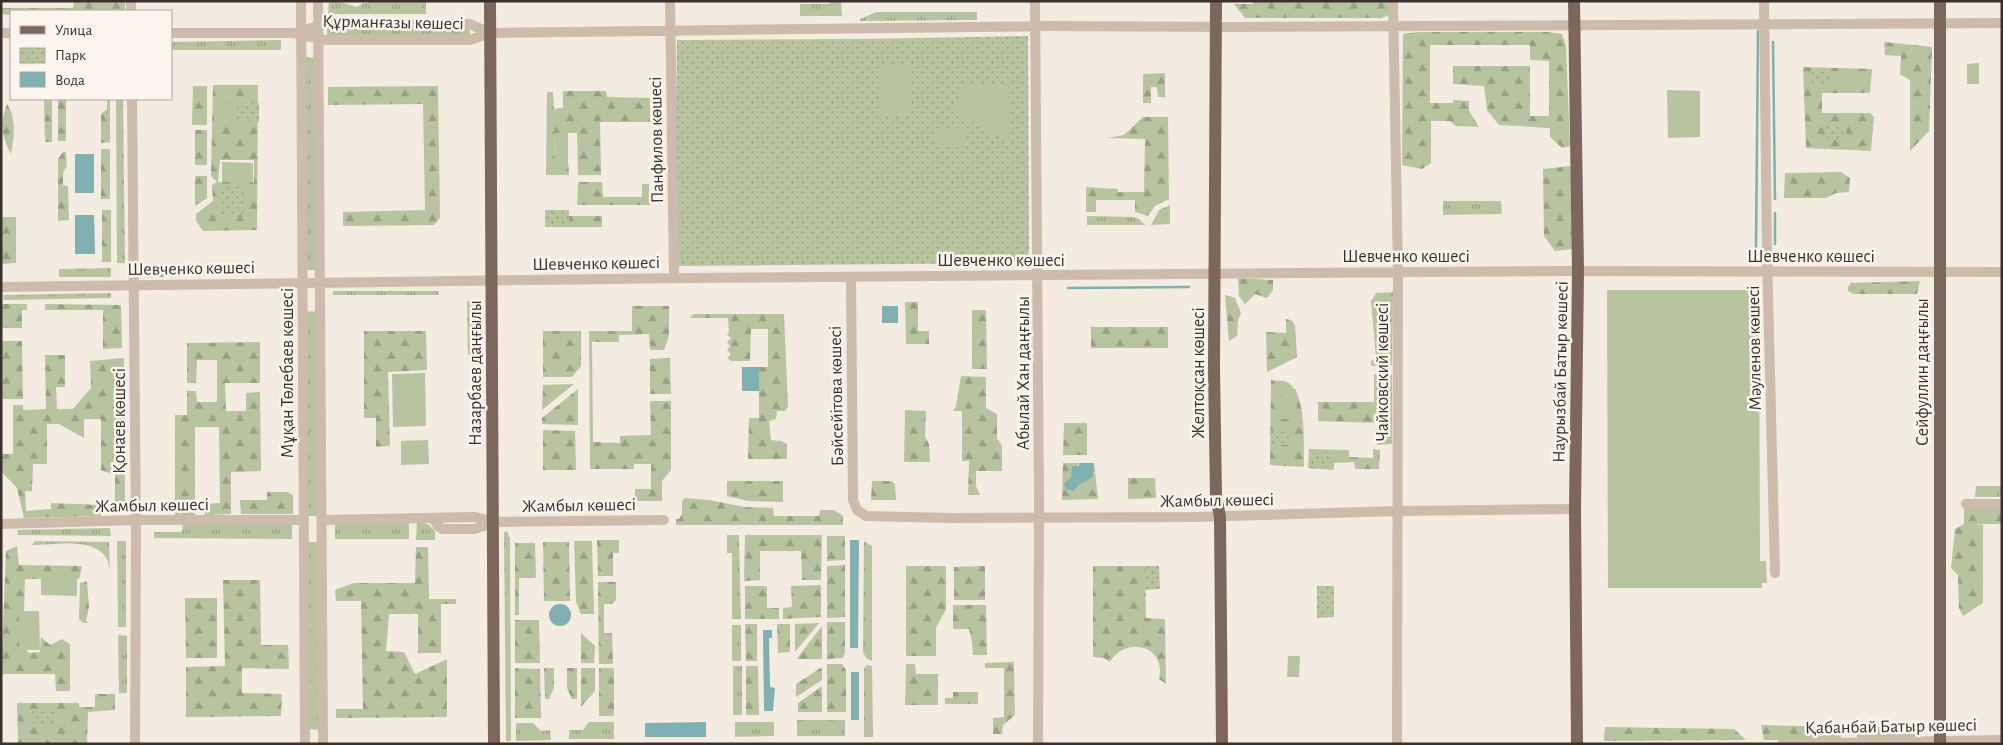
<svg xmlns="http://www.w3.org/2000/svg" width="2003" height="745" viewBox="0 0 2003 745" font-family="'Alegreya Sans',sans-serif">
<defs>
<pattern id="grass-tufts" width="24" height="20" patternUnits="userSpaceOnUse" patternTransform="scale(1.25)"><rect width="24" height="20" fill="#b8c4a0"/><path d="M3 7l-1-3M5 7V3M7 7l1-3M15 17l-1-3M17 17v-4M19 17l1-3" fill="none" stroke="#97a083"/></pattern>
<pattern id="forest-firs" width="22" height="20" patternUnits="userSpaceOnUse" patternTransform="scale(1.25)"><rect width="22" height="20" fill="#b8c4a0"/><path d="M5 1l3.5 6h-7zM16 11l3.5 6h-7z" fill="#97a083"/></pattern>
<pattern id="park-dots" width="8" height="8" patternUnits="userSpaceOnUse" patternTransform="scale(1.25)"><rect width="8" height="8" fill="#b8c4a0"/><path d="M2 2h.1M6 6h.1" fill="none" stroke="#97a083" stroke-width="1.8" stroke-linecap="round"/></pattern>
</defs>
<rect width="100%" height="100%" fill="#f4ebe1"/>
<path fill="url(#grass-tufts)" d="M329,1H337L357,7L363,3H368L369,1H426V14H328Z
M830,1H841L842,16H800V4H830Z
M876,12H977V20L860,21V19Z
M327,28H470V37H327Z
M281,40V50H171V42Z
M301,56L318,59L320,270H303Z
M116,99H123L125,263H117Z
M1443,201H1501L1502,214L1443,215Z
M1087,216L1133,217L1139,219L1145,225H1087Z
M111,268V277H59V269Z
M333,291H439L438,295H333Z
M111,293V298L4,300L3,295Z
M467,301H475L474,353L468,355Z
M320,311L323,516H303V312Z
M1976,486H2002V497H1975Z
M409,522V539H335V524Z
M417,522L428,524L435,531V540H416Z
M183,523L292,524V539L154,538V532H182Z
M110,528L111,536L18,535L17,530Z
M507,531L510,539L511,741H506L504,532Z
M727,535H739L741,619H732V553H727Z
M35,541L109,542L110,571C107,534 59,545 32,545Z
M117,541H126V627H118Z
M864,541L872,546V661L866,658L863,652Z
M303,542H323V730L305,729Z
M732,625H741V661H732Z
M118,635L127,636V693H119Z
M867,665L872,666L873,737H864V669Z
M733,666H742V715H733Z
M797,720H845V736H797Z
M589,722H614V739H569V730H583Z
M735,722H774V736L735,737Z
M516,723H533L541,731L550,730L551,740L516,741Z"/>
<path fill="url(#forest-firs)" fill-rule="evenodd" d="M74,1H125V11H11V15L1,14V8H73Z
M1254,1H1393V14L1381,18H1245L1234,4H1253Z
M1418,32H1548L1562,34L1566,46L1570,146L1562,148L1550,137V128L1499,125L1487,110L1484,86L1453,84V66H1530V116H1549V61L1530,60V45H1430V103H1453V100L1469,101V111L1479,127L1456,126L1450,121H1431V163L1422,169L1402,165L1403,34Z
M1884,42L1932,47L1929,131L1910,151V80L1900,74L1901,56L1885,55Z
M1803,67L1872,69L1870,93H1822V113H1870L1874,117L1871,151L1806,148Z
M1165,73V97H1158L1157,87H1151V103H1143V74Z
M213,85H258L257,230L203,231L196,221V214L213,201L212,185L217,182L211,176ZM220,160H254V183L253,182H218Z
M193,86H207V125H192Z
M438,86L440,218L434,225L343,226V212L425,210L423,104L328,105V87Z
M563,91H606L607,97L650,98V122H600L601,175H578L577,133H554L555,161H568L569,175H546L547,92H553L554,109L563,108Z
M44,99H52V142H45Z
M58,99H66V141H58Z
M107,99H110V142L101,143V114L107,109Z
M7,104C17,119 14,137 11,154C1,136 0,122 7,104Z
M1143,117H1168L1169,199L1155,206L1148,216L1135,212V200H1096V212H1086V187L1118,189V192H1144L1145,139L1107,138L1124,135Z
M195,130H207V165H195Z
M101,149H110V199H101Z
M63,152H66L67,166L63,173V185L68,186L69,220L58,221V159Z
M1571,166L1573,249L1555,251L1544,236L1543,169Z
M1841,172L1850,178L1849,192L1836,193L1826,198H1784L1785,173Z
M195,176H207V198L195,206Z
M578,182H602L603,197H642V184H649L650,205H577Z
M1170,205V224L1151,225L1159,210Z
M102,210H111V262H102Z
M569,216H602V227H569Z
M1,217H16V263L1,264Z
M1238,278L1273,280V290L1267,298L1255,294L1245,304L1239,296Z
M1920,281L1917,294H1853L1848,291V287L1851,283Z
M1393,292L1392,365L1371,366V361L1376,358L1371,301L1376,293Z
M1225,295L1235,298L1241,313L1238,321L1237,336L1229,341Z
M905,302H918V331H929V344H906Z
M1,304H27V310H22V328H1Z
M45,304L121,305L122,348L103,349V310H45Z
M632,306H669V336L664,350H650L649,334L619,335V342H592L593,442L620,443V436L651,435L650,401H671V470L662,481V501H638L635,499V489H651V464H634V469H590L589,331H632Z
M972,310H986L987,369H972Z
M694,314H784L788,407L785,411H777L776,419L769,421L771,440L781,441L787,444V459H748L749,418H759V367H768V329H751L750,361H731L727,358L731,354L727,350L730,346L727,342L731,338L727,335L729,332L728,318H689Z
M1286,319L1291,320L1295,325L1297,357L1267,372L1266,332L1286,333Z
M1091,327H1168V348H1091Z
M364,331H426L427,370L388,372L390,446L376,447V418H364Z
M543,331H581V366L572,377H543Z
M1,341H22L23,399H1Z
M260,342V383H225L226,411H246V393L260,392L261,471L231,472V514L205,515V504L220,503L219,427H195V515H175V415H187V391H196L197,402H217V360H197L196,383H187V343Z
M45,355H65V387H56L57,409H73L91,388L90,361L124,358L125,508H115V475L101,470V419H84V438L59,424H47V464H33L32,491H25L26,511L51,509V503L101,505V516L24,518L17,488L1,471V454H13V405H23V410L46,409Z
M670,358L671,394H650V359Z
M1374,374L1392,375V444L1377,445V423L1318,421V402H1374Z
M961,376L986,377V408L997,414V438L1002,446V471H976V486L980,495H968L969,461H962V411H953L956,406Z
M1271,380C1275,381 1283,380 1287,382C1308,393 1303,447 1304,467L1270,465Z
M574,384L542,410L543,385Z
M578,389V425L542,424V418Z
M905,410L926,411L925,437L929,444L930,462H904Z
M1064,423H1087V455H1063Z
M543,430L575,431L576,470H543Z
M1309,449L1349,450V457L1373,458V449L1380,450L1379,469H1355L1354,462L1334,463V470L1308,468Z
M1063,463H1079L1071,478L1076,489L1078,486L1093,477L1094,463L1098,499L1062,500Z
M1128,478H1155L1156,498L1128,499Z
M727,481H783V502L748,501L727,496Z
M872,481H892L895,484L896,500H871Z
M267,492H288L293,496V514H241L240,500H267Z
M685,498L709,500L745,507L773,508L774,516H819L820,510H834L843,516V525H676V519H679L682,514V501Z
M1964,508H2002V524H1973L1983,525V603L1963,616L1959,608L1958,575L1951,568L1955,529L1964,524Z
M745,535H822L821,580H802L801,551H760V580L744,581Z
M827,536H845V560L827,561Z
M597,540H619V553H613V576H598Z
M574,541H592L594,614H581L576,602Z
M543,542H569L570,601H544Z
M515,543H535L536,578H519V615H515Z
M17,546L19,565L82,566L79,579H25L23,646L29,653L40,652L41,637L50,645L62,639L70,644V691H56L55,674H1L6,551Z
M416,547H428L429,599H456V604H441V653H418V614H389L386,651L404,652L415,674L447,659V717L336,718V709H363L361,601H336L335,590L354,583H415Z
M845,565V617L827,618V566Z
M906,566H946V609L936,628V656H906Z
M985,566V600H954V567Z
M1093,566H1145L1146,618L1165,619L1166,684L1159,679C1167,646 1126,635 1110,662L1104,658L1093,657Z
M223,580H260L261,645H288L289,669L242,668V693L282,694L281,716L186,717V667L225,666Z
M87,581L89,607L86,621L89,623H83L79,619L80,583Z
M598,582H616V600L612,604H604V633H612L613,664H599Z
M821,585V617L783,619V608L792,607L791,586Z
M745,586H767V608H779V619H745Z
M185,598H217V658H186Z
M953,605H986L987,655H973L972,642L969,629H953Z
M515,620H539L540,663H515Z
M827,622H845V653L843,658L827,659Z
M819,623L795,652V624Z
M745,624H757V661H746Z
M777,624H790V652L778,653Z
M822,626V659H797L798,657Z
M581,633L595,646L594,663H581Z
M1014,662L1015,715L1003,725L1002,734H993V718L1004,717V668H985V663Z
M827,664H842L846,670V712H827Z
M906,664H915L916,674H938V705H905Z
M746,666H758L759,715H746Z
M822,667V680L796,697V684Z
M515,668L540,669L541,718H515Z
M544,668H554V688L549,699H545Z
M567,668H577V699H572L567,688Z
M581,668H595V691L581,707Z
M599,668H614V716H599Z
M822,686V712H798V703Z
M953,692H978V704H945V698H953Z
M95,694H115V710L88,712L87,744H18L17,703H79V707H95Z
M1761,725L1844,727L1840,740H1764Z
M1605,727L1734,729L1746,740L1604,741Z
M1857,727H1918L1917,739L1857,740Z"/>
<path fill="url(#park-dots)" d="M1028,36L1029,263L677,266L675,192L677,40L858,39Z
M1812,72H1831V86H1812Z
M237,103H259V122H237Z
M1827,125H1846V140H1827Z
M218,185H243V214H218Z
M545,210H569V227H545Z
M1271,431H1290V445H1271Z
M1310,453H1332V467H1310Z
M1145,566H1159L1160,589L1145,590Z
M1317,586H1334V617L1317,618Z
M32,709H57V724H33Z"/>
<path fill="#b8c4a0" d="M1979,63V84H1967V64Z
M880,65H910V116H879Z
M1834,72H1853V86H1834Z
M966,84L1008,85L1009,137L1007,141L952,110Z
M1667,90L1700,91V137L1668,138Z
M214,103H236V122H214Z
M934,130H966V147H934Z
M554,133H568V161H555Z
M222,162L253,163V182H222Z
M1607,290H1759L1760,561H1766L1767,583H1762V588H1608Z
M425,373L426,426L393,427L392,374Z
M1296,389L1297,419H1282V390Z
M428,440L429,464L401,465V441Z
M41,573L77,574V596L41,595Z
M19,611H39L40,650H19Z
M1288,656H1300L1299,677H1287Z"/>
<path fill="#7fb0b2" d="M75,154H94V193H75Z
M75,215H94L95,254H75Z
M882,306H898V323H882Z
M742,367H759V391H742Z
M1079,463H1094L1093,477L1078,486L1074,491L1066,489L1064,483L1071,478L1072,466H1079Z
M850,540H859L858,648H850Z
M549 615a11 11 0 1 1 22 0a11 11 0 1 1-22 0Z
M763,630H772V638H769L770,687L775,688L773,711H764Z
M851,672H859V720H851Z
M706,722V737H645V723Z"/>
<g fill="none" stroke-linecap="round" stroke-linejoin="round">
<path stroke="#7fb0b2" stroke-width="2.5" d="M1773,42L1775,199
M1775,213V244
M1756,248L1758,31
M149,276L175,275
M1068,288L1189,287"/>
<path stroke="#cdbbac" stroke-width="10" d="M131,1V11
M301,1L305,744
M318,1L323,744
M670,1L674,278
M1035,1L1039,503L1038,744
M1393,1L1398,273L1397,744
M1764,1L1767,253L1775,573
M297,32L325,24H470L490,33
M1,33H11
M171,33H293L325,40H470L490,33L1048,26L1234,27L2002,23
M132,99L136,536L135,744
M851,277L853,500L857,510L866,516L950,518L1195,517L1398,511L1575,509
M1,287L688,278L1561,271L2002,272
M1966,504H2002
M433,518L438,526L442,529H475L493,523
M323,520L475,517L494,522L664,520
M1,524L136,520H303
M1782,744L2002,740"/>
<path stroke="#7d675c" stroke-width="12" d="M490,1L494,744
M1216,1L1214,369L1216,496L1220,517L1222,744
M1574,1L1578,271L1575,509L1577,744
M1940,744V1"/>
</g>
<g text-anchor="middle" stroke-width="5" stroke-linejoin="round" paint-order="stroke">
<g font-size="18" fill="#3b302b" stroke="#fbf5ee">
<text transform="translate(393 22) rotate(1)" y="6">Құрманғазы көшесі</text>
<text transform="translate(656 140) rotate(-91)" y="6">Панфилов көшесі</text>
<text x="1406" y="262">Шевченко көшесі</text>
<text x="1811" y="262">Шевченко көшесі</text>
<text x="1001" y="266">Шевченко көшесі</text>
<text transform="translate(596 263) rotate(-1)" y="6">Шевченко көшесі</text>
<text transform="translate(191 268) rotate(-1)" y="6">Шевченко көшесі</text>
<text transform="translate(1754 348) rotate(-91)" y="6">Мәуленов көшесі</text>
<text transform="translate(1382 372) rotate(-90)" y="6">Чайковский көшесі</text>
<text transform="translate(1560 372) rotate(-89)" y="6">Наурызбай Батыр көшесі</text>
<text transform="translate(1922 372) rotate(-90)" y="6">Сейфуллин даңғылы</text>
<text transform="translate(287 373) rotate(-90)" y="6">Мұқан Төлебаев көшесі</text>
<text transform="translate(475 373) rotate(-90)" y="6">Назарбаев даңғылы</text>
<text transform="translate(1023 373) rotate(-90)" y="6">Абылай Хан даңғылы</text>
<text transform="translate(1198 373) rotate(-90)" y="6">Желтоқсан көшесі</text>
<text transform="translate(836 396) rotate(-91)" y="6">Бәйсейітова көшесі</text>
<text transform="translate(119 421) rotate(-90)" y="6">Қонаев көшесі</text>
<text transform="translate(1217 500) rotate(-1)" y="6">Жамбыл көшесі</text>
<text transform="translate(152 505) rotate(-1)" y="6">Жамбыл көшесі</text>
<text transform="translate(579 505) rotate(-1)" y="6">Жамбыл көшесі</text>
<text transform="translate(1891 726) rotate(-1)" y="6">Қабанбай Батыр көшесі</text>
</g>
</g>
<rect width="2003" height="745" fill="none" stroke="#3b302b" stroke-width="5"/>
<rect x="10" y="10" width="162" height="90" fill="#fbf5ee" stroke="#aea6a0"/>
<rect x="20" y="26" width="25" height="8" fill="#7d675c" stroke="#aea6a0"/>
<text x="55" y="35" font-size="15" fill="#3b302b">Улица</text>
<rect x="20" y="48" width="25" height="15" fill="url(#park-dots)" stroke="#aea6a0"/>
<text x="55" y="60" font-size="15" fill="#3b302b">Парк</text>
<rect x="20" y="72" width="25" height="15" fill="#7fb0b2" stroke="#aea6a0"/>
<text x="55" y="85" font-size="15" fill="#3b302b">Вода</text>
</svg>
